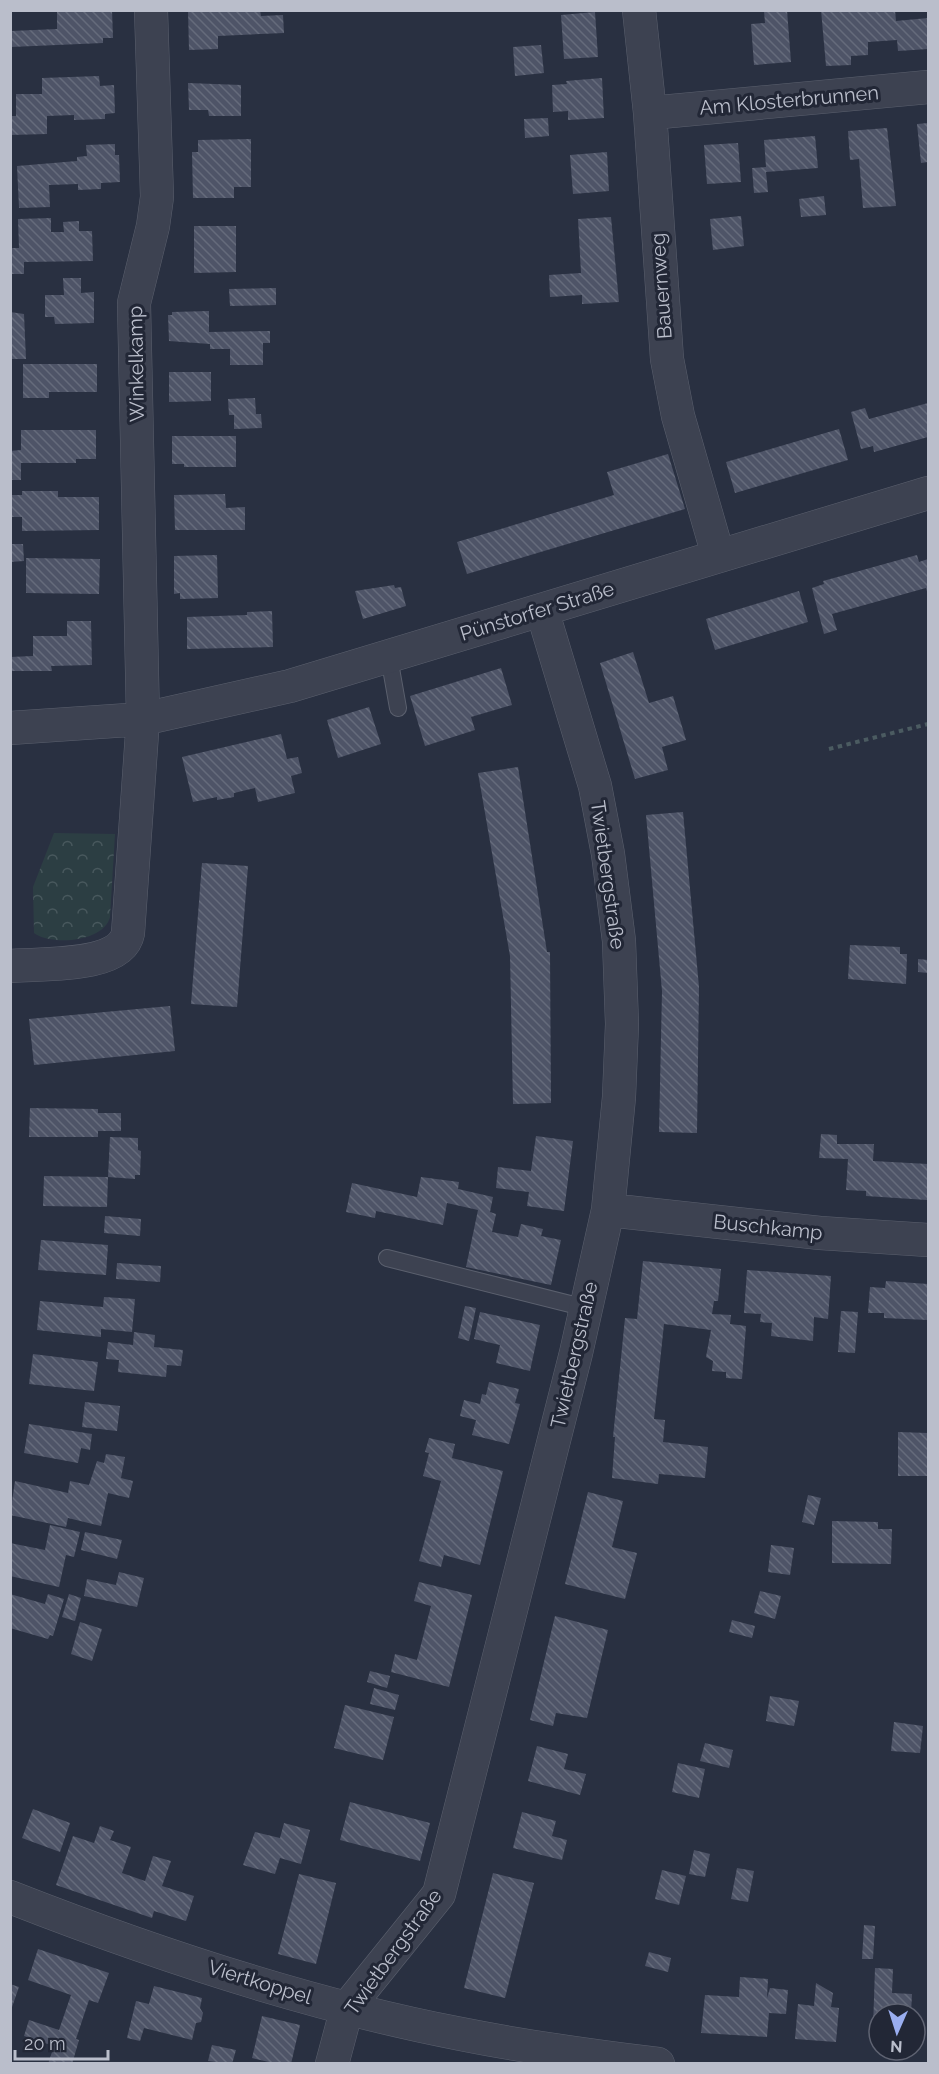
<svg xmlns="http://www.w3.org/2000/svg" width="939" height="2074" viewBox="0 0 939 2074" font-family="Raleway,sans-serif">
<defs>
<pattern id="park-crowns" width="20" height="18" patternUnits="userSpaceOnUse" patternTransform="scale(1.5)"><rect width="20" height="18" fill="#2c3e43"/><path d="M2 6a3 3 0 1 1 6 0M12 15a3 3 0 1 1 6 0" fill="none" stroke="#48585d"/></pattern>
<pattern id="building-back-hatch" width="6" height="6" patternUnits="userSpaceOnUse" patternTransform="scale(1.5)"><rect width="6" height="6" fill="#4e5467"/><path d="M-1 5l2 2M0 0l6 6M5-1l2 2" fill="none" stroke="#656b7b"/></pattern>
</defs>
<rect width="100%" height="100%" fill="#293041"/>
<path fill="url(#park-crowns)" d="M54,833L115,834L110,917C104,942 52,946 34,933L33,887Z"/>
<path fill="url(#building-back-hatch)" d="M57,10H112L113,38H103V43L11,47V31L57,29Z
M188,10H260L261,16L283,15L284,33L218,36V49L189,50Z
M787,10L791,62L754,65L751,24L765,23L764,11Z
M821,10H895L896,21L928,18V49L898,51L897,40L868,42V55L851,56V65L826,66Z
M595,12L598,57L564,59L561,15Z
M541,45L544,73L515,76L513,47Z
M99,76L100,86L114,85L115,113L105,114V119L74,120V115L47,116V134L10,135V116H16V94H42V78Z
M602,78L604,118L568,120V111L553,112L552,85L567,84L566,81Z
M188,83L241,85V116H209L208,110H189Z
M548,118L549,136L525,138L524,119Z
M928,123V162L921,163L917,124Z
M887,128L896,206L863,208L859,159L850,160L848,131Z
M815,136L818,168L766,172L768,192L754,193L752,168L766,167L764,140Z
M251,139V187H234V198H193L192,152H198V140Z
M738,143L741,182L707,184L704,145Z
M115,144V155H119L120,182L101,183V189L78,190V184L49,185L50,207L19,208L17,166L77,161V157L87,156L86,145Z
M607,152L609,191L573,194L570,155Z
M824,196L826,215L801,217L799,199Z
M741,216L744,246L713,250L710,219Z
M611,217L619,302L582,304V295L550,297L549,275L581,273L578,219Z
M51,218V232H64L63,222L79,221V231H92L93,261L24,262V274H10V248H19L18,219Z
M194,226H236V272L194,273Z
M63,278H81V293L94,292V323L55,324L54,317H45V295H64Z
M276,288V305L230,306L229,289Z
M209,311V332L270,331V343H263V365H230V349H210V344L169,341L168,315H172V312Z
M10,312L24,314L26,359H10Z
M23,364H97V392H49V398H23Z
M169,372H211V401L169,402Z
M255,398L256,414H261L262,428L234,429V415H229L228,399Z
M928,403V437L874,452L873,446L861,449L851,412L865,408L869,419Z
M839,429L848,460L735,493L726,462Z
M21,430H96V459H76V463H21V480H10V451L21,450Z
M172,436H236V467H184V464H172Z
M668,454L685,509L467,574L457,542L614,495L607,472Z
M22,491H58V497H99V530L22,531V517H10V495H22Z
M225,494L226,508L245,507V530H175L174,495Z
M10,544H23L24,561L10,562Z
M217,555L218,598L180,599V593L174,594V556Z
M917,555L919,562L928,559V595L926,588L832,614L837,630L824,634L812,588L824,584L823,581Z
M26,558L100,559L99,594L26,593Z
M394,585L395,588L401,587L406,606L363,619L355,591Z
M799,591L808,622L715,650L706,619Z
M272,611L273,647L187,649V617L247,615V612Z
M67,621H91L92,665L51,666L52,671H10V657L33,656V636H67Z
M633,652L649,703L673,696L686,740L662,747L668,770L635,779L600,663Z
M501,668L512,705L471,717L475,730L425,746L410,696Z
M369,707L381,744L338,758L327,720Z
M281,734L287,759L298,757L302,773L291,776L295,793L258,802L255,788L234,793V797L217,800V797L193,802L182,757Z
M518,767L547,952H550L551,1103L513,1104L510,956L478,773Z
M683,812L699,987L697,1133L659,1132L662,991L646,815Z
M202,863L248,866L237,1007L191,1004Z
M850,945L900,947V954H907L906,984L848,979Z
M918,959L928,960V973L918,972Z
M170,1006L175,1051L34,1065L29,1019Z
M30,1108L98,1109V1113H121V1131H98V1137H29Z
M821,1134L837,1135V1144H874L873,1161L928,1164L927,1200L866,1196V1191L846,1190L848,1159L819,1158Z
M536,1136L573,1141L564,1211L527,1206L529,1192L496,1188L498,1167L531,1171Z
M110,1137L138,1138V1150L141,1151L140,1175H135V1179L108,1177Z
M44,1176L108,1177L107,1207L43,1206Z
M421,1177L459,1182L458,1189L493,1197L490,1212L496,1214L492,1232L518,1237L521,1224L543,1229L541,1236L561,1240L551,1285L466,1267L478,1210L447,1203L443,1225L376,1211L375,1218L346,1212L352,1183L417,1197Z
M105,1216L141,1219L140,1236L104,1233Z
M41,1240L108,1245L106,1275L38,1270Z
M643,1261L721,1269L718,1301H714L712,1314L731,1315L730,1324L746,1326L742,1379L726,1378V1372L712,1371L713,1361L706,1357L711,1330L664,1324L654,1419L665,1420L663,1442L708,1447L705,1478L659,1474L658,1484L612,1478L615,1437H613L625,1318L637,1319Z
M117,1263L161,1266L160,1282L116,1279Z
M747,1270L831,1276L828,1319L814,1317L813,1341L771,1336L772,1323L760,1322L761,1314L744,1313Z
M886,1281L928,1284V1320L884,1318V1313H868L870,1287L885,1288Z
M104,1297L135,1299L132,1332L101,1329V1337L37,1330L40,1301L103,1307Z
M465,1306L476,1308L469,1341L458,1338Z
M841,1311L858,1312L855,1353L838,1352Z
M480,1312L540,1325L530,1371L496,1363L500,1345L474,1339Z
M134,1332L155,1335L154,1347L183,1350L181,1366L167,1365L166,1377L118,1372L119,1360L106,1359L108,1342L133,1345Z
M33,1354L98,1362L94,1391L29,1384Z
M489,1382L519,1389L515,1403L520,1404L509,1444L472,1435L476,1420L460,1416L464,1400L480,1404L482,1394L486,1395Z
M85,1402L120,1406L117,1431L82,1427Z
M29,1424L92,1434L90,1450L81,1448L78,1463L24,1453Z
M898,1432L928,1433V1476H898Z
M429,1438L455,1444L452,1458L503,1471L480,1565L444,1555L441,1567L419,1561L441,1481L423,1476L429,1453L425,1452Z
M106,1454L125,1457L121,1478L133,1481L129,1498L108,1493L101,1526L68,1518L66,1527L10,1515L15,1481L68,1493L70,1481L89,1485L97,1461L104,1463Z
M588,1492L623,1501L612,1547L637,1553L625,1599L565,1584Z
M808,1495L821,1498L814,1525L802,1522Z
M832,1521L878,1522V1529H892L891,1564L832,1563Z
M50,1525L80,1532L74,1557L66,1555L59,1587L10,1576V1543L45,1550Z
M85,1532L122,1540L117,1559L81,1550Z
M771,1545L794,1548L790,1575L768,1572Z
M119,1572L144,1578L137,1607L84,1596L87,1579L116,1585Z
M419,1582L472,1595L449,1687L391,1672L395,1654L417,1660L431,1606L414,1601Z
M760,1591L781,1596L775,1619L754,1613Z
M10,1594L45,1604L48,1594L64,1599L53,1636L50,1635L48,1639L10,1628Z
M69,1594L81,1598L75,1621L62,1617Z
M555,1616L608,1630L587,1718L556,1713L553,1726L530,1720Z
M732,1620L755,1626L752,1638L729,1632Z
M80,1622L102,1629L92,1661L71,1654Z
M370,1671L390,1676L387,1688L367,1682Z
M374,1688L399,1695L395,1710L370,1704Z
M770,1696L799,1701L794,1726L766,1721Z
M345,1705L394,1717L383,1760L334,1748Z
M894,1722L923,1726L920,1753L891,1751Z
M705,1743L733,1750L729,1768L700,1761Z
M537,1746L568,1754L564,1769L586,1774L580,1795L528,1781Z
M678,1763L705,1769L699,1798L672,1792Z
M350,1802L430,1823L420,1861L340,1840Z
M33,1809L70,1823L60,1852L22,1838Z
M522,1812L556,1821L552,1836L567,1840L562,1860L513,1848Z
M284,1823L310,1830L301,1864L280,1858L275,1874L243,1865L255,1832L280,1838Z
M100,1826L114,1831L110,1840L131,1847L122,1873L145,1881L153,1856L171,1861L162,1886L194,1896L186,1921L154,1911L152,1918L56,1885L73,1836L94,1843Z
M694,1850L710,1854L705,1877L689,1874Z
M737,1868L754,1871L748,1902L731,1899Z
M662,1870L686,1876L679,1905L655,1899Z
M493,1873L534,1883L505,1998L464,1988Z
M299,1874L336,1883L316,1964L278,1954Z
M864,1925L875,1926L873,1959H862Z
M38,1949L109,1973L98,2003L89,2000L76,2039L79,2040L72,2064H48L54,2046L24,2036L29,2020L59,2030L71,1995L28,1980Z
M649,1952L671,1958L668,1972L645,1966Z
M875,1968L893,1969L892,1993L912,1994L911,2014H879V2029L873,2028Z
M740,1977L768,1979L767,1998L770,1988L788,1990L786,2014L769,2013L767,2037L701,2033L705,1995L739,1997Z
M816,1983L833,1993L831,2007L839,2008L836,2042L795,2039L798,2004L814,2006Z
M10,1984L19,1987L11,2010H10Z
M154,1986L202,1998L200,2008L203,2013L201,2022L196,2023L192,2040L144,2028L140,2041L127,2038L136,2001L149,2004Z
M262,2016L300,2025L291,2064H277L252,2058Z
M212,2045L236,2050L232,2064L208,2061Z"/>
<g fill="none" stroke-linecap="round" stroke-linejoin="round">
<defs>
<path id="service" d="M389,657L398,708
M387,1258L586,1308"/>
<path id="minor" d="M639,10L650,113L667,359L678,416L718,555
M650,113L928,87
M10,728L143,719L290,686L928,493
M10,966C40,963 121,969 128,933L143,719L134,303L153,226L157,197L151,10
M608,1210L820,1233L928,1240
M10,1897C153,1953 310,2005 461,2034C526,2047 592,2056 658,2064
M332,2064L347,2008L439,1894L576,1353L608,1210L619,1097L622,1024L619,941L608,854L595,786L542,610"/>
</defs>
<use href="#service" stroke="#5b606e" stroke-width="18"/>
<use href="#minor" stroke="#5b606e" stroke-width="34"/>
<path stroke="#4b5b61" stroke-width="4" stroke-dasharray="4.5 4.5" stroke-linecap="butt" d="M829,749L928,724"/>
<use href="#service" stroke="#3d4251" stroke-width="16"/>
<use href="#minor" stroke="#3d4251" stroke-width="33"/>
</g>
<g text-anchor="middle" stroke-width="6" stroke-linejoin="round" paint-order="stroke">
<g font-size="20" fill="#babecb" stroke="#222736">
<text transform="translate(789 100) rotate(-5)" y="7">Am Klosterbrunnen</text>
<text transform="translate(661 286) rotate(-94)" y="7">Bauernweg</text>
<text transform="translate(136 364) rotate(-91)" y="7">Winkelkamp</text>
<text transform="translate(537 611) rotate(-17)" y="7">Pünstorfer Straße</text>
<text transform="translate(608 875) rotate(82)" y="7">Twietbergstraße</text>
<text transform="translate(768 1227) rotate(6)" y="7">Buschkamp</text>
<text transform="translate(574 1355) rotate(-77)" y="7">Twietbergstraße</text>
<text transform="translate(393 1952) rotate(-54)" y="7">Twietbergstraße</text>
<text transform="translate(260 1982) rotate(17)" y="7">Viertkoppel</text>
</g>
</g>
<rect width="939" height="2074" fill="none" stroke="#babecb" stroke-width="24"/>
<g transform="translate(897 2032) rotate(183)"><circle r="28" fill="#222736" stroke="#5f6372" stroke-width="1.5"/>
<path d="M0-4.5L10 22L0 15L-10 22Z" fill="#9aaef0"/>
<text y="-9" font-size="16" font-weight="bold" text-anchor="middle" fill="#babecb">N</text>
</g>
<path d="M15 2050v9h93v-9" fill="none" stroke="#babecb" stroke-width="3"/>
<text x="24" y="2050" font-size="18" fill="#babecb" stroke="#222736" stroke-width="4.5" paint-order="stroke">20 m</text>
</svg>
